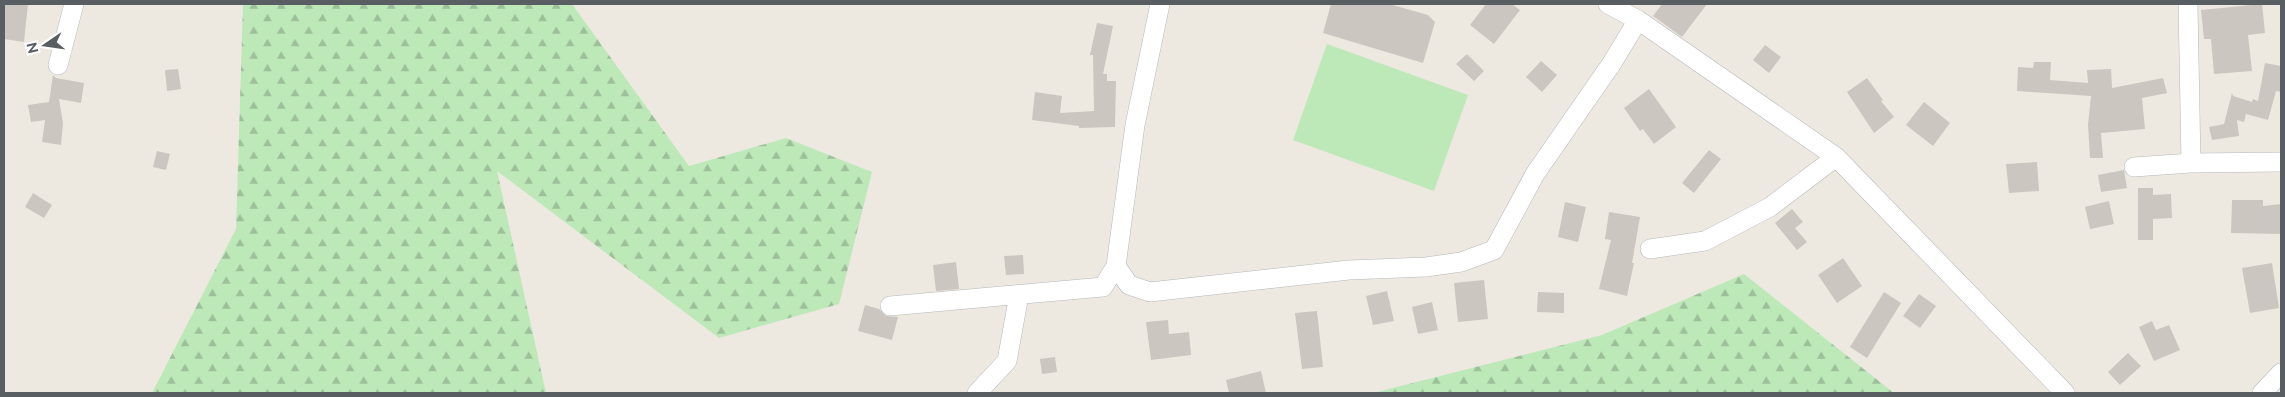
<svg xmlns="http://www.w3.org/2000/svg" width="2285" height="397" viewBox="0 0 2285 397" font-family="Raleway,sans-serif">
<defs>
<pattern id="forest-firs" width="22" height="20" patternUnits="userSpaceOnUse" patternTransform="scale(1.25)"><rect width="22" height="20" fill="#bde9b9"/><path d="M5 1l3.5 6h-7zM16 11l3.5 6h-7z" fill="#9dc09a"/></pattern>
</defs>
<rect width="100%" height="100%" fill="#eee9e0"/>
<path fill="#bde9b9" d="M1327,44L1468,95L1434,191L1293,140Z"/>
<path fill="url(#forest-firs)" d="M243,4H572L689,166L786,138L872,172L839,304L719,338L497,171L546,393H152L236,229Z
M1744,274L1894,393H1373L1602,335Z"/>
<path fill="#cbc6bf" d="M4,4H28L24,42L4,39Z
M1331,4H1389L1428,15L1435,22L1423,63L1323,33Z
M1486,4H1512L1520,10L1494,44L1470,25Z
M1662,4H1707L1682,37L1653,16Z
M2262,4L2265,33L2248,35L2252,71L2214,74L2211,39H2204L2201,10Z
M1097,23L1113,26L1103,74H1107V81H1116L1115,127L1079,128V126L1032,120L1035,92L1062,96L1060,113L1094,111L1093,55H1090Z
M1765,45L1781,57L1769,73L1753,60Z
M1467,54L1484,71L1474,81L1456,64Z
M1541,61L1557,75L1542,92L1526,77Z
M2034,62H2051L2050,80L2088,83L2087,70L2111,69L2112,88L2163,78L2167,93L2142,98L2145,129L2101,133L2103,158H2090L2088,125L2091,96L2017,91L2018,67L2033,68Z
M2265,63L2281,66V92L2276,91L2268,120L2246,114L2244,122L2237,120L2239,136L2212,140L2209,127L2224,124L2232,93L2233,96L2252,102L2253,99L2258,101Z
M178,69L181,89L167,91L165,70Z
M53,75L56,78L84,83L81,103L59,99L63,123L61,145L42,142L45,120L31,122L28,105L49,102Z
M1867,78L1883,100L1881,101L1894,117L1874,133L1847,92Z
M1649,89L1676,127L1654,144L1643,129L1640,131L1624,108Z
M1924,102L1950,123L1933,146L1906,125Z
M1709,150L1721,159L1694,193L1682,183Z
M157,151L170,154L166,170L153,167Z
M2037,162L2039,191L2009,193L2006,164Z
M2124,170L2127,188L2101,192L2098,175Z
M2138,188H2153V195L2171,194L2172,218L2153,219V240H2138Z
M33,193L52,205L44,218L25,207Z
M2232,200H2263V206L2281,204V234L2231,233Z
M2109,201L2114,224L2090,229L2085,207Z
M1565,202L1586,207L1578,242L1558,237Z
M1792,209L1803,222L1795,228L1807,242L1797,250L1775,223Z
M1609,212L1640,217L1632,263H1634L1627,296L1599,289L1611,240L1605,239Z
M1023,255L1024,274L1006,275L1004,256Z
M1843,258L1862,286L1837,303L1818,275Z
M956,262L959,289L936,291L933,265Z
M2272,263L2279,308L2250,313L2242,268Z
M1484,280L1488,319L1458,322L1454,283Z
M1387,291L1394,321L1373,325L1366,296Z
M1538,292L1564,293V313L1537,312Z
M1884,292L1901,303L1867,358L1850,347Z
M1919,294L1936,306L1920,328L1903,316Z
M1432,302L1438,330L1418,334L1412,307Z
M865,305L879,309L886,316L898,317L892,340L858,331Z
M1317,311L1323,367L1302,369L1295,313Z
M1168,320L1169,334L1189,332L1191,355L1151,360L1146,322Z
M2152,321L2156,330L2169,325L2180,350L2154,361L2139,327Z
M2128,353L2141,366L2120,385L2108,372Z
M1055,357L1057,372L1042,374L1040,359Z
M1261,371L1266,393H1229L1226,380Z"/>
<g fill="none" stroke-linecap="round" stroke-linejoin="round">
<defs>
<path id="minor" d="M1608,4L1638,20L1836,157L2065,393
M58,65L74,4
M2191,163L2281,162
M2134,167L2191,163L2188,4
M1650,249L1705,241L1770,207L1836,157
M1116,266L1135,125L1160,4
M890,306L1103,287L1116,266L1129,285L1150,292L1349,270L1426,267L1461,262L1494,250L1535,174L1612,63L1638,20
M977,393L1007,361L1019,295
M2262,393L2281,373"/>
</defs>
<use href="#minor" stroke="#b3b8bc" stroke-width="20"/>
<use href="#minor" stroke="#fff" stroke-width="19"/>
</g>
<rect width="2285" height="397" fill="none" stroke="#595e63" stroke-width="10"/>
<g transform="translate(45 45) rotate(257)" stroke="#ffffff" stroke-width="4" paint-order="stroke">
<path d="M0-4L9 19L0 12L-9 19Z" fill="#595e63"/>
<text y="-8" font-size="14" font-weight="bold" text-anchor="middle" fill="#595e63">N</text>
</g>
</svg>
